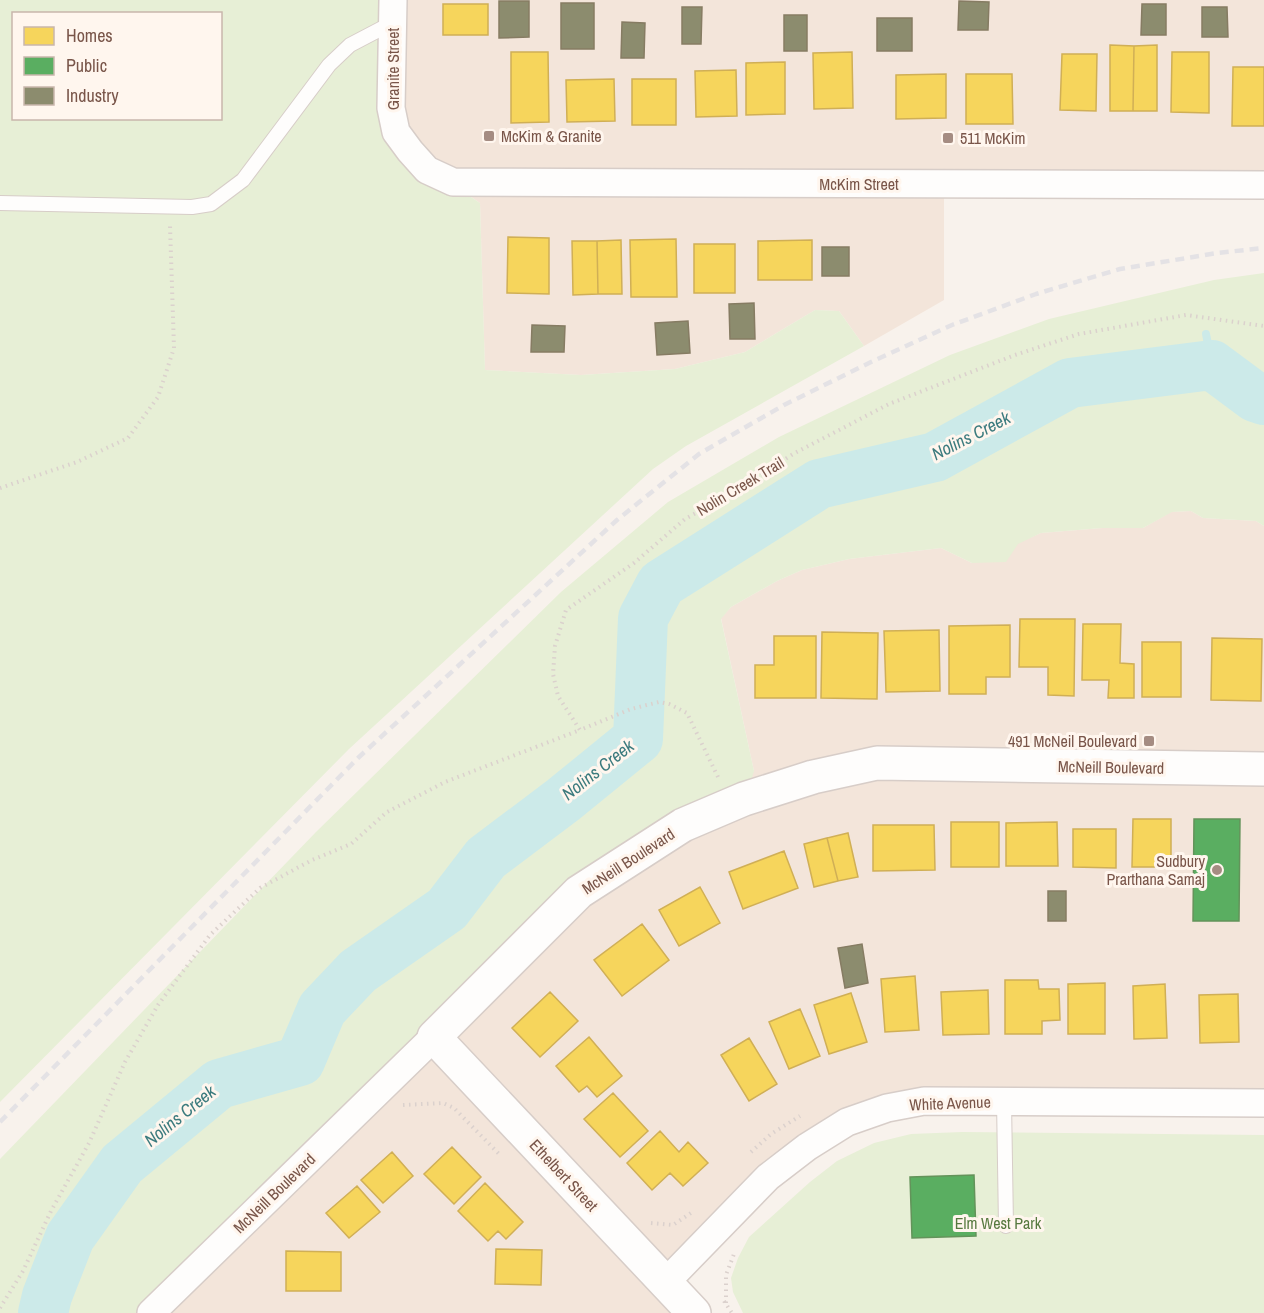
<svg xmlns="http://www.w3.org/2000/svg" width="1264" height="1313" viewBox="0 0 1264 1313" font-family="'Archivo Narrow',sans-serif">
<rect width="100%" height="100%" fill="#f8f2ec"/>
<path fill="#f3e5da" d="M391,0H1264V188L944,187V300L864,346L839,311L815,310L745,352L675,369L581,375L485,370L480,203L408,154Z
M1191,511L1203,518L1256,521L1264,526V1101L923,1098L846,1120L663,1282L691,1313H155L581,894L754,771L721,618L731,607L777,581L802,570L849,559L941,548L972,563L1041,533L1102,528H1143L1171,512Z"/>
<path fill="#e7efd6" fill-rule="evenodd" d="M0,0H391L388,111L453,185L480,203L485,370L581,375L675,369L745,352L815,310L839,311L864,346L686,446L653,469L349,749L0,1102ZM14,14H220V118H14Z
M1264,273V526L1256,521L1203,518L1191,511L1172,512L1143,528H1102L1041,533L1018,544L1006,562L972,563L941,548L849,559L802,570L777,581L731,607L721,619L754,771L745,801L581,894L155,1313H0V1159L316,832L561,592L668,502L779,437L950,355L1049,319L1214,280Z
M962,1132L1264,1135V1313H743L733,1292L731,1278L738,1258L749,1237L810,1182L837,1161L874,1143L911,1134Z"/>
<path fill="#f6d55c" stroke="#d0af56" stroke-width="1.5" d="M443,4H488V35H443Z
M1110,45L1134,46L1133,111H1110Z
M1157,45V111H1133L1134,46Z
M511,52H548L549,122L511,123Z
M852,52L853,108L814,109L813,53Z
M1172,52H1209V113L1171,112Z
M1062,54H1097L1096,111L1060,110Z
M785,62V114L746,115V63Z
M1233,67H1264V126H1232Z
M736,70L737,116L696,117L695,71Z
M946,74V118L896,119V75Z
M966,74H1012L1013,124H966Z
M614,79L615,121L567,122L566,80Z
M632,79H676V125H632Z
M508,237L549,238V294L507,293Z
M676,239L677,297H631L630,240Z
M621,240L622,294H598L597,241Z
M812,240V280H758V241Z
M572,241H597L598,294L573,295Z
M694,244H735V293H694Z
M1020,619H1075L1074,696L1048,695V667H1019Z
M1083,624H1121L1120,663L1134,664V698H1108L1109,680H1082Z
M1010,625V677H986V694H949V626Z
M939,630L940,691L886,692L884,631Z
M822,632L878,633L877,699L821,698Z
M774,636H816V698H755V665H774Z
M1212,638L1262,639L1261,701L1211,700Z
M1142,642H1181V697H1142Z
M1133,819H1171V867H1132Z
M951,822H999V867H951Z
M1057,822L1058,866H1006V823Z
M873,825H934L935,870L873,871Z
M1073,829H1116V868L1073,867Z
M848,833L858,877L838,881L827,838Z
M827,838L838,881L814,887L804,844Z
M784,851L798,888L743,909L729,872Z
M700,887L720,923L679,946L659,910Z
M642,924L669,960L622,996L594,960Z
M915,976L919,1030L885,1032L881,979Z
M1005,980H1038L1039,989H1059L1060,1020L1042,1021V1034H1005Z
M1105,983V1034H1068V984Z
M1165,984L1167,1038L1134,1039L1133,986Z
M988,990L989,1034L943,1035L941,992Z
M550,992L578,1021L540,1057L512,1028Z
M851,993L867,1042L829,1054L814,1005Z
M1238,994L1239,1042L1200,1043L1199,995Z
M800,1009L820,1056L789,1069L769,1022Z
M589,1037L622,1076L597,1097L587,1086L579,1092L556,1066Z
M749,1038L777,1084L749,1101L721,1055Z
M613,1093L648,1131L620,1157L584,1119Z
M660,1131L679,1152L688,1142L708,1163L683,1186L670,1173L652,1190L627,1163Z
M452,1147L481,1177L454,1204L424,1174Z
M392,1152L413,1176L383,1203L361,1180Z
M485,1183L523,1222L506,1239L498,1231L488,1241L458,1211Z
M357,1186L380,1212L349,1238L326,1213Z
M496,1249L542,1250L541,1285L495,1284Z
M286,1251L341,1252V1291H286Z"/>
<path fill="#5aae61" stroke="#63935a" stroke-width="1.5" d="M1194,819H1240L1239,921H1193Z
M974,1175L976,1236L912,1238L910,1177Z"/>
<path fill="#8c8c6e" stroke="#867c63" stroke-width="1.5" d="M499,1H529V37L499,38Z
M959,1L989,2L988,30H958Z
M561,3H594V49H561Z
M1142,4H1166V35H1141Z
M682,7H702L701,44H682Z
M1202,7H1227L1228,37H1202Z
M784,15H807V51H784Z
M877,18H912V51H877Z
M622,22L645,23L644,58H621Z
M822,247H849V276H822Z
M754,303L755,339H730L729,304Z
M688,321L690,353L657,355L655,323Z
M532,325L565,326L564,352H531Z
M1048,891H1066V921H1048Z
M862,944L868,983L845,988L838,948Z"/>
<g fill="none" stroke-linecap="round" stroke-linejoin="round">
<path stroke="#cceae9" stroke-width="8" d="M1206,334L1212,365"/>
<path stroke="#cceae9" stroke-width="50" d="M43,1313L47,1296L70,1237L122,1164L219,1084L300,1061L322,1009L358,971L447,909L486,858L563,800L638,739L643,618L661,584L819,484L935,457L1070,383L1212,365L1255,397L1264,400"/>
<defs>
<path id="service" d="M0,203L192,207L211,204L243,180L329,65L350,45L392,23
M1004,1101L1006,1226"/>
<path id="minor" d="M393,0L391,108L396,132L410,151L427,170L453,182L1264,185
M665,1283L768,1177L807,1147L847,1122L887,1108L924,1101L1264,1103
M151,1313L434,1037"/>
<path id="tertiary" d="M694,1313L434,1037L579,892L683,825L744,799L813,777L877,763L1264,769"/>
</defs>
<use href="#service" stroke="#d7cdc8" stroke-width="16"/>
<use href="#minor" stroke="#d7cdc8" stroke-width="30"/>
<use href="#tertiary" stroke="#d7cdc8" stroke-width="36"/>
<path stroke="#dbd1cd" stroke-width="4" stroke-dasharray="1.5 4.5" stroke-linecap="butt" d="M0,488L77,462L128,438L158,397L174,348L170,226
M718,777L687,713L669,704L659,702L631,709L580,730L558,696L553,674L555,646L566,610L634,563L685,519L738,490L793,454L889,404L1015,355L1079,334L1186,315L1264,326
M403,1105L443,1103L454,1108L501,1156
M751,1152L771,1134L800,1116
M651,1223L673,1225L691,1213
M724,1301L732,1313
M726,1303V1275L734,1254
M0,1308L23,1271L51,1211L89,1143L125,1062L158,1005L210,935L260,888L312,860L351,844L387,812L445,782L580,730"/>
<use href="#service" stroke="#fefdfc" stroke-width="14"/>
<use href="#minor" stroke="#fefdfc" stroke-width="27"/>
<use href="#tertiary" stroke="#fefdfc" stroke-width="33"/>
<path stroke="#e4e2e5" stroke-width="4.5" stroke-dasharray="9 6" stroke-linecap="butt" d="M0,1122L358,758L617,520L699,454L784,405L871,362L952,325L1036,294L1120,269L1217,253L1264,248"/>
</g>
<g fill="#a58c82" stroke="#fff6ee" stroke-width="2">
<rect x="483" y="130" width="12" height="12" rx="3"/>
<rect x="942" y="132" width="12" height="12" rx="3"/>
<rect x="1143" y="735" width="12" height="12" rx="3"/>
<circle cx="1217" cy="870" r="6"/>
</g>
<g text-anchor="middle" stroke-width="6" stroke-linejoin="round" paint-order="stroke">
<g font-size="16" fill="#795549" stroke="#fff6ee">
<text transform="translate(393 69) rotate(-90)" y="6">Granite Street</text>
<text x="859" y="190">McKim Street</text>
<text transform="translate(740 486) rotate(-31)" y="6">Nolin Creek Trail</text>
<text transform="translate(1111 767) rotate(1)" y="6">McNeill Boulevard</text>
<text transform="translate(628 861) rotate(-33)" y="6">McNeill Boulevard</text>
<text transform="translate(950 1103) rotate(-2)" y="6">White Avenue</text>
<text transform="translate(564 1175) rotate(47)" y="6">Ethelbert Street</text>
<text transform="translate(274 1193) rotate(-44)" y="6">McNeill Boulevard</text>
</g>
<g font-size="16" fill="#795549" stroke="#fff6ee" text-anchor="start">
<text x="501" y="142">McKim &amp; Granite</text>
<text x="960" y="144">511 McKim</text>
<text x="1137" y="747" text-anchor="end">491 McNeil Boulevard</text>
<text x="1205" y="867" text-anchor="end">Sudbury<tspan x="1205" dy="18">Prarthana Samaj</tspan></text>
</g>
<g font-size="16" fill="#56793e" stroke="#fff6ee">
<text x="998" y="1229">Elm West Park</text>
</g>
<g font-size="18" font-style="italic" fill="#3c7b7e" stroke="#fff6ee">
<text transform="translate(971 436) rotate(-27)" y="6">Nolins Creek</text>
<text transform="translate(598 770) rotate(-38)" y="6">Nolins Creek</text>
<text transform="translate(180 1116) rotate(-39)" y="6">Nolins Creek</text>
</g>
</g>
<rect x="12" y="12" width="210" height="108" fill="#fff6ee" stroke="#c9b6ac" stroke-width="1.5"/>
<rect x="24" y="27" width="30" height="18" fill="#f6d55c" stroke="#c9b6ac" stroke-width="1.5"/>
<text x="66" y="42" font-size="18" fill="#795549">Homes</text>
<rect x="24" y="57" width="30" height="18" fill="#5aae61" stroke="#c9b6ac" stroke-width="1.5"/>
<text x="66" y="72" font-size="18" fill="#795549">Public</text>
<rect x="24" y="87" width="30" height="18" fill="#8c8c6e" stroke="#c9b6ac" stroke-width="1.5"/>
<text x="66" y="102" font-size="18" fill="#795549">Industry</text>
</svg>
